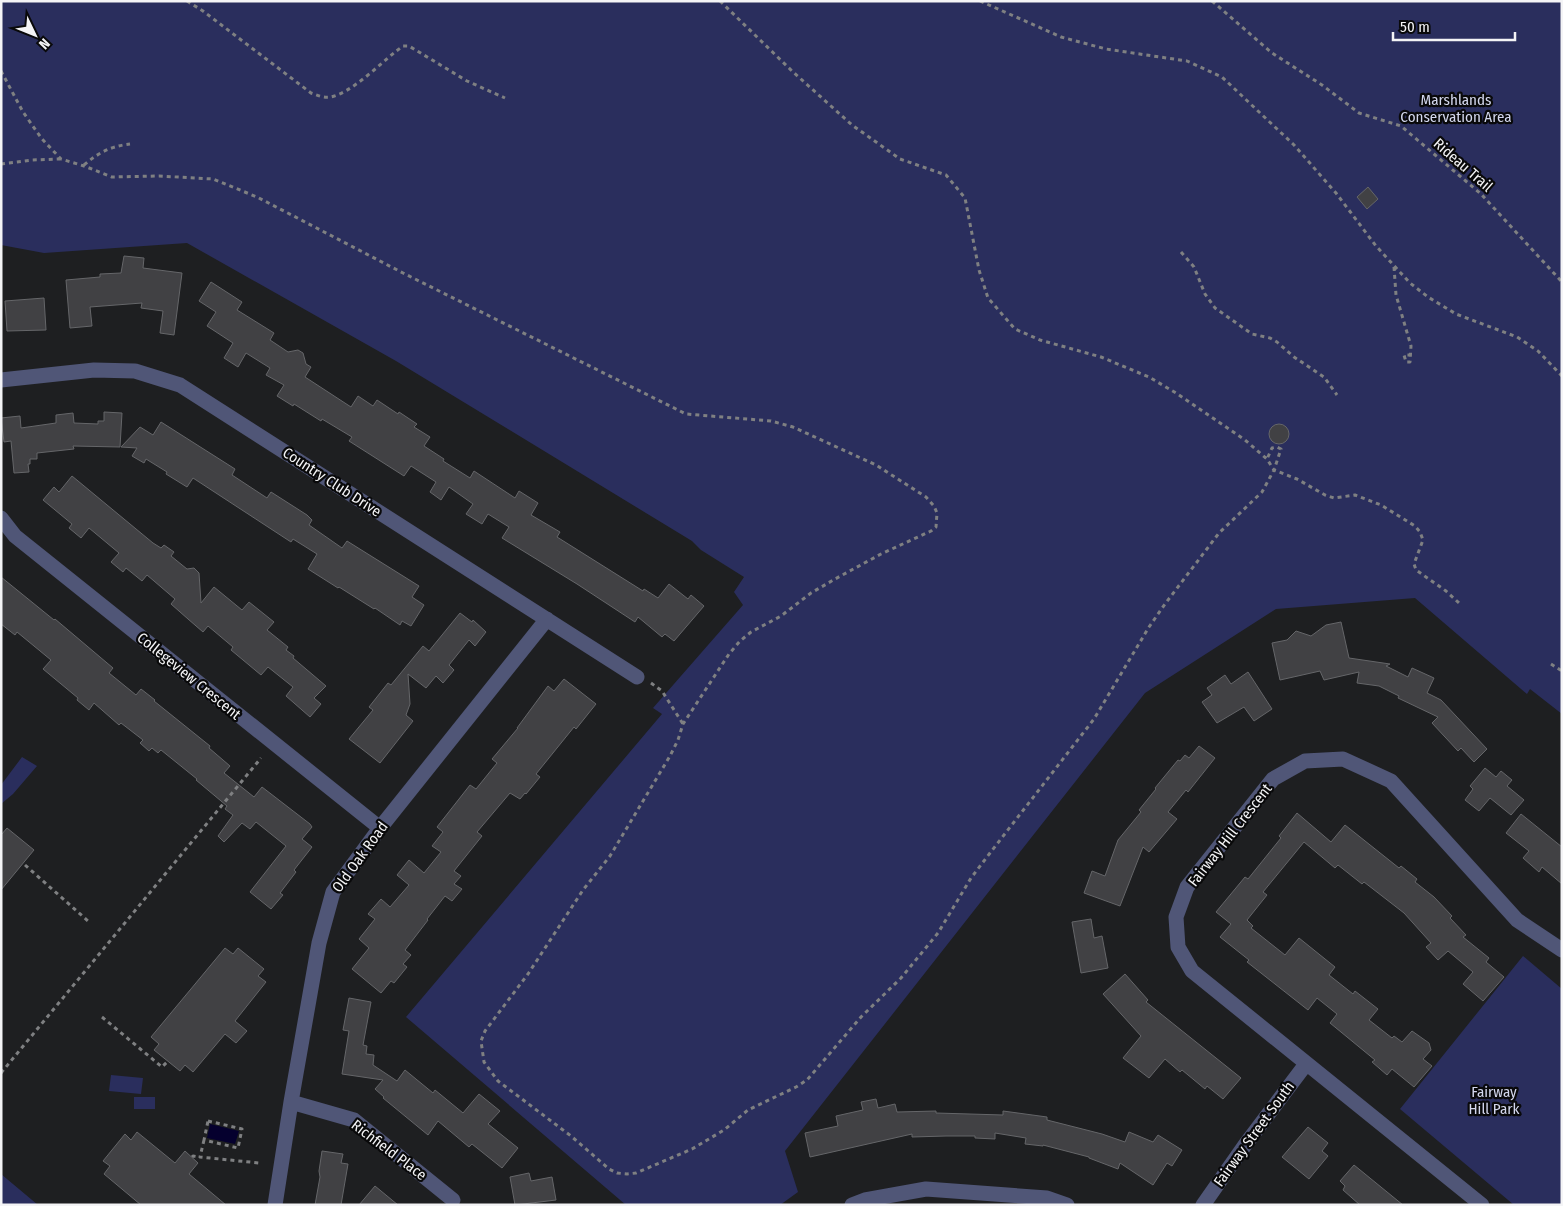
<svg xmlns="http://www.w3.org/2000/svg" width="1563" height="1206" viewBox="0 0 1563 1206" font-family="'Fira Sans Condensed',sans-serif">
<rect width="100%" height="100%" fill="#1e1f21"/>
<path fill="#2a2e5d" d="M1,1H1562V714L1530,689L1527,694L1415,598L1276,609L1145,693L785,1151L798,1192L780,1205H626L406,1017L662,714L653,708L743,605L734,592L744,577L701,550L692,541L396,361L187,243L44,253L1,245Z
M22,757L37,766L13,794L1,804V785Z
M1523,956L1562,989V1205H1514L1400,1109Z
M111,1075L143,1078L141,1094L109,1091Z
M134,1097H155V1109H134Z
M1,1174L38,1205H1Z"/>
<path fill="#05002e" d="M210,1124L239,1131L235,1144L207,1138Z"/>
<path fill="#414144" stroke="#656669" d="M1368,187L1378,199L1367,209L1357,197Z
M124,256L144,258L143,268L182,273L174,335L160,333L163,311L141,308L142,303L90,307L92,326L70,328L66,280L100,277V274L121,273Z
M211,282L242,302L237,310L274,333L270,340L288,352L298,350L303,353L306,364L311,367L305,377L351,407L358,396L373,406L377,400L398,414L399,412L417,424L414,427L430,437L424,446L444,459L443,461L470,478L474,471L515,498L519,491L538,503L531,515L560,532L557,537L643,591L644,589L658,598L669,584L688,599L691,595L704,606L674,641L665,634L662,637L638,617L635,622L577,584L502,538L509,527L488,514L482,524L466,514L473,504L449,487L441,500L430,492L436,482L411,466L404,476L349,441L352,437L322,419L321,421L294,404L293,406L277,396L284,385L266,375L270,368L246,353L238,367L224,358L233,343L207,326L216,312L199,301Z
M44,298L46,330L7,331L5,301Z
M104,412L122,413L120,447L73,446L74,449L37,453V459H30V464H28L29,472L14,473L11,441L4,442L1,418L20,416L21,428L56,423V415L73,413L74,423L98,424V421H104Z
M161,422L235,469L232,475L267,498L271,492L307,515L312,520L309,525L342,548L347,541L419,586L412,597L424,605L411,626L402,621L400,625L375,608L374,609L339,587L338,588L308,569L317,554L293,539L291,542L193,478L187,487L166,474L167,472L146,459L144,463L132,456L137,448L121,447L140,427L153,435Z
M1269 434a10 10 0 1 1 20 0a10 10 0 1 1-20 0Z
M72,476L153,543L161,548L164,545L174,552L171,556L187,569L194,568L199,573L201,603L214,587L242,610L249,602L274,622L267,630L288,647L286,650L294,656L293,658L326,686L314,698L321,704L310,717L286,696L293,687L268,667L261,675L231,650L233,647L208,626L203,632L188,619L171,604L175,599L147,575L142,581L126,568L123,572L111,562L119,553L89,528L81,538L69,528L72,524L43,500L54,487L59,492Z
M1,577L54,620L55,619L113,668L109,673L136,695L141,689L155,700L154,701L210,746L209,748L230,766L224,773L254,797L262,787L310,824L312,827L302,839L312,847L294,870L296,872L280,893L283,895L271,909L250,892L286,846L256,822L250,829L242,823L224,842L218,836L233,815L225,809L227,806L196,780L197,779L161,750L158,753L152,748L149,751L140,743L143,740L121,723L119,725L94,703L89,710L77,700L78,698L43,669L51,660L17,632L15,635L1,624Z
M460,613L472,622L473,620L486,632L475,646L469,640L449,665L454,670L443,683L436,676L426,688L408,674L410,704L406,715L413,721L380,763L349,739L373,710L369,707L388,683L391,685L423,646L429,651Z
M1341,622L1349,658L1390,664L1386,666L1408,677L1412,668L1434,678L1427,693L1441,700L1487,749L1474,762L1461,748L1458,751L1432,723L1438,717L1398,698L1399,696L1379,686L1357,683L1359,672L1324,680L1320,671L1280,680L1272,643L1287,640L1296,631L1311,636L1326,625Z
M1248,672L1272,709L1254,721L1244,707L1217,723L1202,702L1212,695L1207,688L1225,675L1231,684Z
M564,679L596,704L576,729L574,727L536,774L540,777L526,794L525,793L520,799L510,793L477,832L482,836L454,871L461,876L454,884L462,889L452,901L445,896L427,919L428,920L405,950L411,955L403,964L407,967L394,983L391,981L381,993L352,969L369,948L359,939L375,919L368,914L381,899L390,907L409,885L397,875L409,860L424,873L441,852L432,846L443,832L437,827L470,785L476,789L497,763L492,759L518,728H517L548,686L554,691Z
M1199,746L1215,758L1188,792L1186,790L1168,812L1177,819L1149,852L1143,847L1120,906L1084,893L1092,871L1105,876L1118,840L1141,812L1139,810L1156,789L1155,788L1178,760L1180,761L1185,755L1189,758Z
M1485,768L1496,777L1501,771L1512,780L1507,786L1524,800L1511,815L1490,798L1479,811L1465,800L1473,789L1470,786Z
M1297,813L1331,842L1345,825L1399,868L1401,866L1417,879L1415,882L1434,897L1452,916L1450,918L1466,935L1463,937L1489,958L1486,962L1504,977L1483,1001L1463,984L1473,972L1448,951L1438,960L1426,947L1431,943L1404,913L1364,882L1362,884L1338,865L1335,868L1304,842L1263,892L1267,895L1247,920L1253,926L1251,928L1285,955L1299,938L1335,967L1329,975L1353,994L1355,991L1378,1009L1369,1020L1392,1038L1394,1036L1402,1042L1412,1031L1429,1043L1431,1050L1423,1059L1432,1066L1414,1087L1392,1069L1387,1075L1372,1062L1375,1060L1330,1023L1337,1014L1317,998L1308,1010L1247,962L1249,960L1220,937L1231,924L1216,912L1245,877L1248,879L1281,838L1279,836Z
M1521,814L1562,847V884L1542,867L1539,872L1523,858L1529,851L1506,833Z
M7,828L34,850L1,890V835Z
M1091,919L1094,938L1102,936L1108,968L1081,973L1072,922Z
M225,948L233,954L238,948L264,969L258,976L266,982L235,1021L247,1031L236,1043L225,1034L193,1072L185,1065L180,1071L154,1050L159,1044L151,1037Z
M1125,974L1148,1000L1146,1002L1241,1078L1223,1099L1207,1086L1205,1089L1182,1070L1180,1072L1165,1059L1149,1078L1123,1058L1141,1036L1103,994Z
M349,998L371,1002L363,1045L367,1046L366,1054L374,1055L373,1065L397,1081L405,1070L433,1093L435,1090L463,1113L479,1094L500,1111L488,1124L518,1148L502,1168L472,1144L469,1147L438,1121L428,1135L383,1098L384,1097L375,1089L383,1080L342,1074L349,1031L343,1030Z
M876,1099L878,1108L895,1104L897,1112L936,1111V1113L1003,1115V1111L1047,1117V1120L1102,1134L1125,1142L1129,1132L1153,1142L1158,1135L1182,1150L1172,1166L1167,1163L1153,1185L1120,1163L1118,1169L1089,1158V1157L1043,1145V1146L1025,1144L1026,1138L995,1133V1139L975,1138V1136H946L912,1137V1134L810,1157L805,1133L838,1126L836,1116L863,1110L861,1102Z
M1308,1127L1328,1143L1322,1151L1328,1156L1309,1179L1282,1157Z
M137,1132L175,1163L185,1151L198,1163L189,1174L226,1205H141L104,1174L110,1166L103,1161L125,1134L131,1140Z
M322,1151L343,1154L341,1163L348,1164L341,1205H315L320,1177L319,1171Z
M1354,1165L1403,1205H1360L1343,1190L1345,1186L1340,1181Z
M529,1173L531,1181L552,1177L556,1200L515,1205L510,1177Z
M375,1186L398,1205H359Z"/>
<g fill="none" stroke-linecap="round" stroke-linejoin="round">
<path stroke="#7f8082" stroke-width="3" stroke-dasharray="4 4" stroke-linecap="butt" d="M187,1L203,11L311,93C317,95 323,98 330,97C350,94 379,65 395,52L403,46H409L467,81L505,98
M720,1L792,71L852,125L900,159L946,175L965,198L979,270L988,298L1015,329L1040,340L1101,357L1149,377L1176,393L1245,440L1267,459L1274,470L1297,479L1325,495L1334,498L1355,495L1381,505L1415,526L1420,532L1423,540L1414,564L1416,570L1446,591L1459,603
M980,1L1061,37L1106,49L1187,61L1222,77L1294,145L1336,193L1376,246L1410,283L1428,297L1456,314L1517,337L1538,351L1562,376
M1212,1L1272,53L1322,85L1359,113L1401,126L1481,194L1562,282
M1,71L23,112L42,139L61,159L84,166L112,177L159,176L213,179L257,197L403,273L686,414L771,421L793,427L876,465L926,497L934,506L937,513L936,527L931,531L881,554L835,579L811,593L781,616L751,632L740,641L729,654L683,724L678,740L670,756L610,856L583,890L528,974L485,1031L481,1041L484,1062L498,1081L571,1136L609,1169L617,1173L627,1174L636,1173L692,1149L724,1130L748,1110L796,1087L807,1080L861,1017L901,978L938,933L971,878L990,853L1094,719L1149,627L1165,604L1219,533L1262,492L1274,470L1281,449L1277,447L1272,448L1267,459
M1,164L32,160L60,159
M84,165C98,153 111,146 130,144
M1181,252L1194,267L1205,294L1215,308L1252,334L1270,338L1277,342L1294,357L1324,377L1337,395
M1394,267L1396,295L1411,346L1410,362H1406L1404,355H1412
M1551,664L1562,671
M651,683L662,691L683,724
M25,865L88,921
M102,1017L162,1067L168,1061
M1,1073L261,758
M208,1121L242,1129L238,1148L204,1140Z
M204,1140L200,1157L259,1163
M192,1157L193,1156L200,1157"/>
<path stroke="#505677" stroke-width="15" d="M1,380L94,370L135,371L180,385L637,677
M1,518L15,536L380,828
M291,1102L354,1120L453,1200
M275,1205L291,1102L319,943L333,892L380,828L547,619
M1203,1205L1245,1145L1306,1064
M1482,1205L1192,971L1178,947L1176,917L1187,887L1273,779L1305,761L1343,759L1391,781L1517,920L1562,950"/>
<path stroke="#505677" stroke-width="15" d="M852,1205L865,1200L926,1189L1047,1198L1067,1205"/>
</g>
<g text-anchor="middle" stroke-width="4.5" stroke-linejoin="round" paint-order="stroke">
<g font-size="15" fill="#d4d8ee" stroke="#09090a">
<text x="1456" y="105">Marshlands<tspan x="1456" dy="17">Conservation Area</tspan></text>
<text x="1494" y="1097">Fairway<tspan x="1494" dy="17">Hill Park</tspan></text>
</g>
<g font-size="15" fill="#f4f4f6" stroke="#09090a">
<text transform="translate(1463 165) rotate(41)" y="5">Rideau Trail</text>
<text transform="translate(332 482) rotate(33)" y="5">Country Club Drive</text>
<text transform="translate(189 676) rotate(39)" y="5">Collegeview Crescent</text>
<text transform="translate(1230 835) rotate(-52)" y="5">Fairway Hill Crescent</text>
<text transform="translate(360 857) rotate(-54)" y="5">Old Oak Road</text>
<text transform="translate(1254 1134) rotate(-54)" y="5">Fairway Street South</text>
<text transform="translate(389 1150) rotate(37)" y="5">Richfield Place</text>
</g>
</g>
<rect width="1563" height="1206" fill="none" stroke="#f4f4f6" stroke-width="5"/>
<g transform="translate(35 35) rotate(133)" stroke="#09090a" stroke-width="4" paint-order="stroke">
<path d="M0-4L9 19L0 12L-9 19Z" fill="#f4f4f6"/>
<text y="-8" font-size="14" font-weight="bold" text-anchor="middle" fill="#f4f4f6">N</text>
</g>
<path d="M1393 32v8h122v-8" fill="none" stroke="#f4f4f6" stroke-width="2.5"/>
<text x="1400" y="32" font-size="15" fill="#f4f4f6" stroke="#09090a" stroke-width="4" paint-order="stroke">50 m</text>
</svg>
